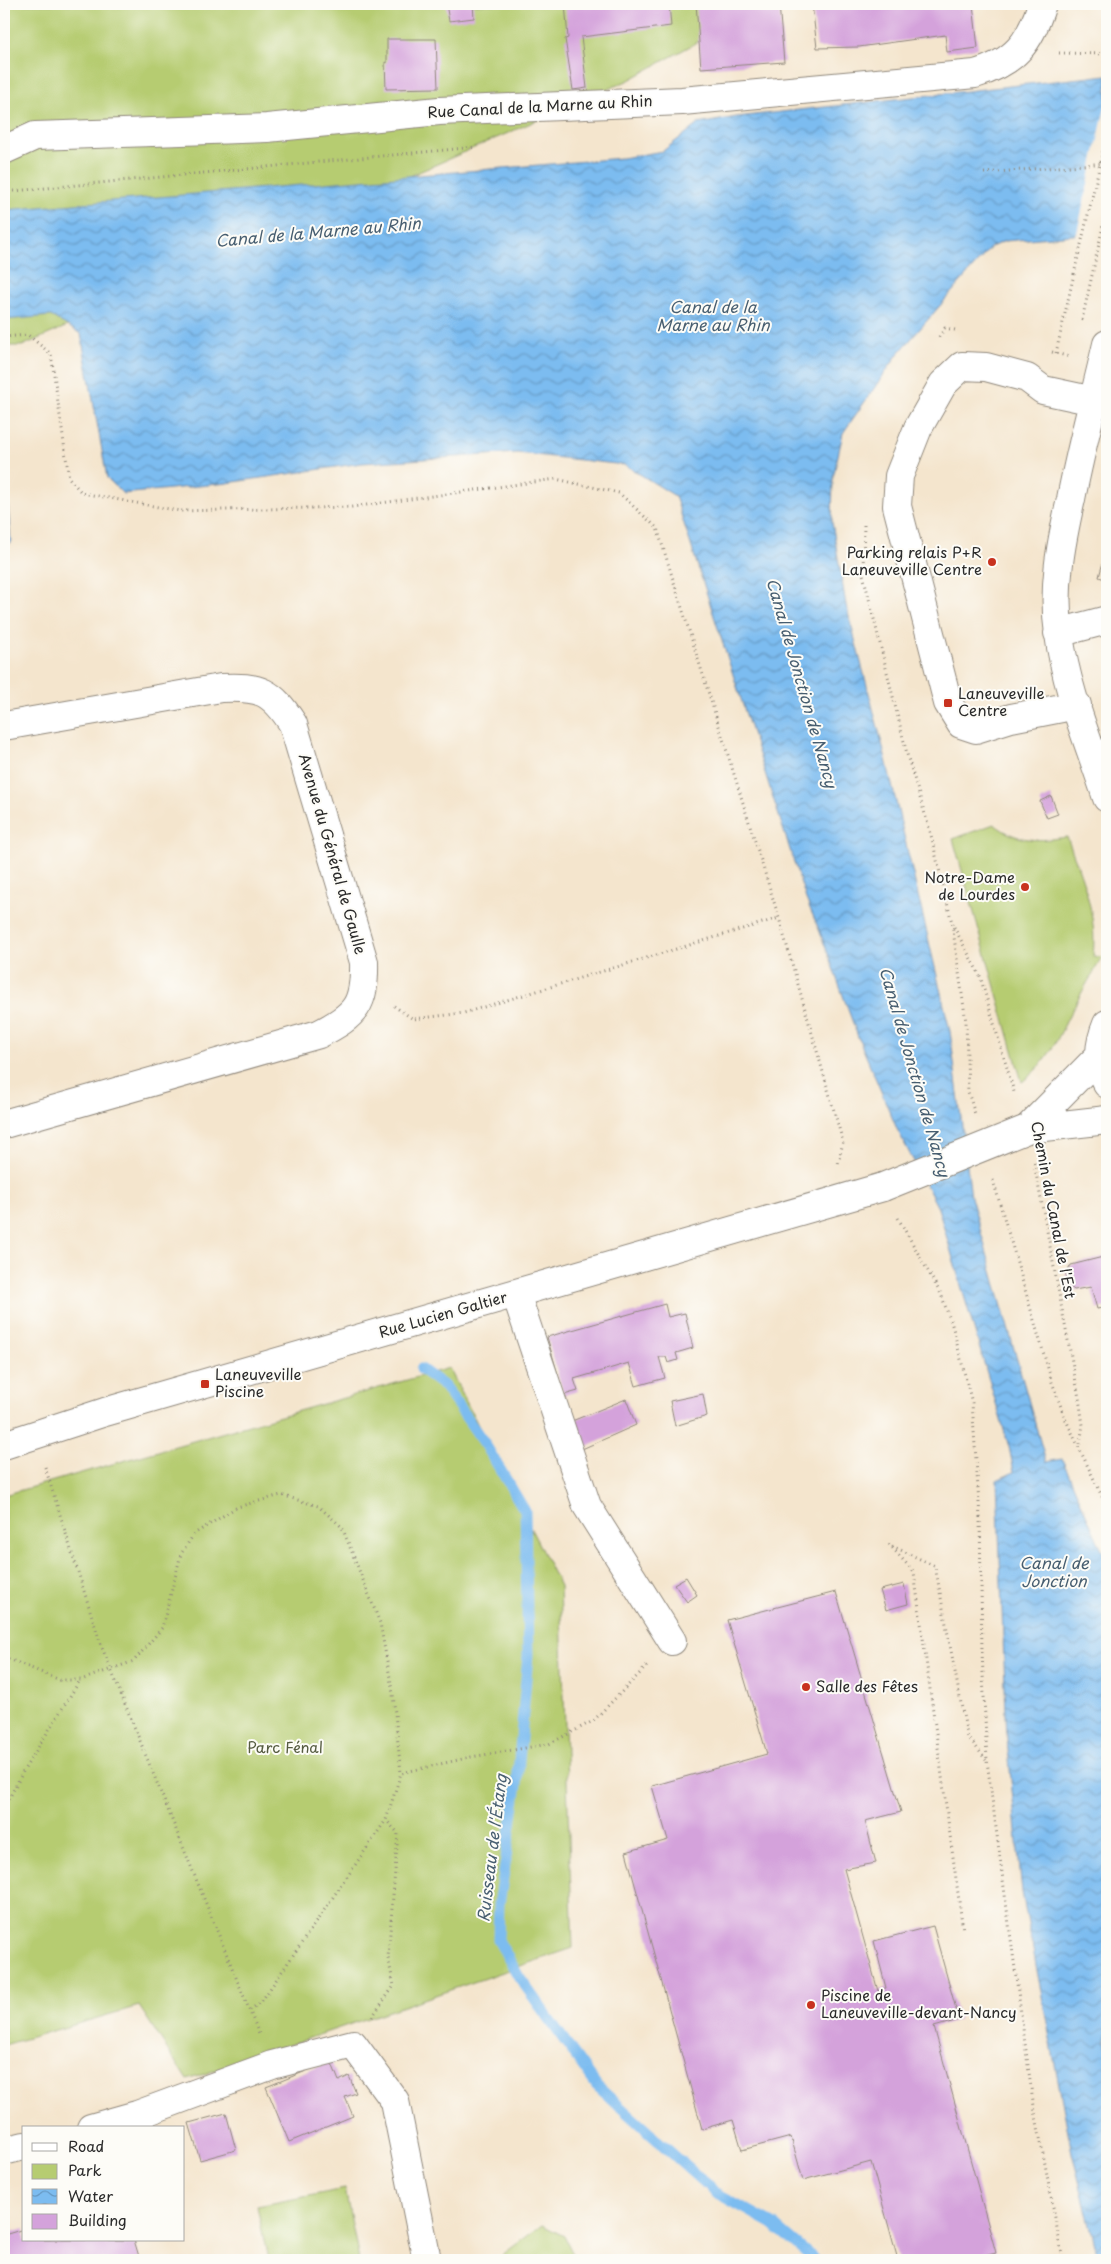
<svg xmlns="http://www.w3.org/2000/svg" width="1111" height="2264" viewBox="0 0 1111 2264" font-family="'Playpen Sans',sans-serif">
<defs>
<pattern id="water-waves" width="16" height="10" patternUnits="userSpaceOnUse" patternTransform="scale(1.25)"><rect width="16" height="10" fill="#7cbcf0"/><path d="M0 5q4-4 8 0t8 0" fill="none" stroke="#6699c3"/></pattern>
</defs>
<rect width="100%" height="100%" fill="#fdfcf7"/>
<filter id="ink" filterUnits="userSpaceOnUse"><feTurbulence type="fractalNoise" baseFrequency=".02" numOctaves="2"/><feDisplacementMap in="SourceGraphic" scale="10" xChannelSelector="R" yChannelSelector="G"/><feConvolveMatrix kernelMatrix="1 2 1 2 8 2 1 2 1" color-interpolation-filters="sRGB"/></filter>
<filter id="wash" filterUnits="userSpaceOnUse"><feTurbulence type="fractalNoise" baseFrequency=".0096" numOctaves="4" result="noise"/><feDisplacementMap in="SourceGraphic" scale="20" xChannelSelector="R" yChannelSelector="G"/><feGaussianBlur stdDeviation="1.12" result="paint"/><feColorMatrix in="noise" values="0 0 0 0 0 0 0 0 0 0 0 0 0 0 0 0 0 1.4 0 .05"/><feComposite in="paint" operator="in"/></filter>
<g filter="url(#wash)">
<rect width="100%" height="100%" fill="#f4e5cd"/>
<path fill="#b6cc71" stroke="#707c4e" d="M4,4H766L629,80L22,346H4Z
M994,824C1018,843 1039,841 1067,837C1081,876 1098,913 1093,956L1102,957C1091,977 1079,996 1069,1016C1055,1044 1048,1062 1022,1082L953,839Z
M449,1368L560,1586L573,1948L187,2080L139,2006L4,2045V1495Z
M345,2189L359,2260H268L257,2206Z
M542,2225L564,2236L576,2260H504L502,2255Z"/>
<path fill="url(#water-waves)" stroke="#54748e" d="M1107,75V232L1005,241L991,247L898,354L843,433L833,478L832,522L846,605L884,751L950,1031L971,1197L1046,1462L1062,1459L1107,1562V2260H1099L1072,2153L1022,1892L1007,1739L997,1480L1014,1472L1009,1447L938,1208L897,1129L858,1037L820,932L806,899L675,496L625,465L517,453L362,463L227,483L123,494L107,478L81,334L51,316L4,320V210L622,158L663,151L698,124L737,117Z
M4,459L11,543H4Z"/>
<path fill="#f4e5cd" d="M1107,99V234L1076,237Z"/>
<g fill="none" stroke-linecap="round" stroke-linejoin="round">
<path stroke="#7cbcf0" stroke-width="11" d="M421,1369L444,1386L485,1444L525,1511L528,1655L517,1785L499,1905L498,1940L519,1977L597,2086L715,2192L773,2224L815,2260"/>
</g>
<g id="blocks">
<path fill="#d4a2db" d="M446,4H473L474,18L449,21Z
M565,4H669L671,26L581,37L587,88L573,90L565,39L568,38Z
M696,4H779L784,62L701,68Z
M812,4H973L978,48L947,52L945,35L859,47L817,48Z
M387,39H436L438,88L386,89L385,62L387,63Z
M1107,547V580L1099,577Z
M1051,796L1058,814L1047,818L1040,801Z
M1107,1256V1307L1097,1309L1091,1287L1074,1290L1068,1285L1066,1274L1071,1265Z
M665,1304L668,1317L685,1313L693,1348L676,1353L678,1360L668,1363L666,1357H659L665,1378L636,1386L629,1363L574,1379L578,1391L564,1395L547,1337Z
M703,1394L707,1416L675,1426L670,1401Z
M626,1399L636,1425L582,1449L572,1421Z
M686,1577L697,1595L687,1602L674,1584Z
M904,1584L908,1604L886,1610L880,1590Z
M836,1592L901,1812L865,1821L876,1863L844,1869L878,1991L886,1988L874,1941L933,1926L959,2020L934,2027L996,2253L969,2260H898L871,2162L803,2180L791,2137L742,2150L733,2120L702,2129L626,1852L668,1840L652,1786L767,1754L727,1620Z
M331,2061L339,2081L349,2076L356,2093L345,2097L353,2116L289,2142L266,2087Z
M226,2113L236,2150L200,2160L189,2123Z
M24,2229V2240H134L140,2260H4V2235Z"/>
</g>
</g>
<g filter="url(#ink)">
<use href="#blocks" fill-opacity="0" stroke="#90887c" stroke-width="1"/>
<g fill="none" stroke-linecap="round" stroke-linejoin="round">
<defs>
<path id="minor" d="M4,150L35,136L267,128L439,111L682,101L975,74C1015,62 1030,43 1042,4
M1107,344C1095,396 1081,447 1071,499C1061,543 1052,589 1059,634C1066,690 1090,745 1107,798
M1058,633L1107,620
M1077,705L1011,718L976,729L961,724L948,703L897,506L899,476L918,428L943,384L962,366L986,367L1027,378L1043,390L1094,401L1107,399
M4,726L221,688C260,686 272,691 293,724L364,962C365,1005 356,1015 319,1034L4,1124
M516,1294L587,1506L672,1641
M91,2128L137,2115L272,2065L353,2044L395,2101L427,2260
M4,2151L24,2146"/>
<path id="major" d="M1107,1024C1099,1043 1096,1066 1107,1084
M1027,1129L1099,1056
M1027,1129L1107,1120
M4,1445L105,1412L883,1187"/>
</defs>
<use href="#minor" stroke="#90887c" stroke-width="30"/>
<use href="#major" stroke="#90887c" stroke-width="30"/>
<path stroke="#90887c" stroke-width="3" stroke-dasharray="1 4" stroke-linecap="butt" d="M1059,53L1107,54
M984,173L1107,163
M4,192L476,147
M1082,320L1107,208
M4,337L28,335L51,354L69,478L82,493L180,511L352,507L556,479L619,493L657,528L779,918L843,1142L838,1164
M939,337L945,328L955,330
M1052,352L1070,357
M1056,353L1074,274
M864,525L863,574L908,758L930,831L952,923L966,1022L968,1092L975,1114
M954,927L980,976L1014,1092
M394,1006L413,1019L464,1013L779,918
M1034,1163L1079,1398L1083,1425L1080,1444
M993,1180L1052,1382L1065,1418L1107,1507
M898,1218L941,1294L953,1328L972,1403L980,1517L982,1652L987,1761L1032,2095L1063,2260
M45,1467L101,1645L259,2034
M889,1544L914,1572L963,1930
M892,1546L935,1566L967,1735L986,1760
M4,1657L60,1680H81L134,1661L162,1628L181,1554L194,1534L237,1507L281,1495L318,1506L342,1527L380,1623L393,1694L401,1773
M4,1808L24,1770L80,1680
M250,2010L261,2002L386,1820L401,1773L471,1757L549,1744L593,1721L649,1664
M372,2017L394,1986L388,1958L398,1833L386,1820"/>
<use href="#minor" stroke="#fff" stroke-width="28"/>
<use href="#major" stroke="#fff" stroke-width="28"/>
<defs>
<path id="major-bridge" d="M883,1187L1027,1129"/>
</defs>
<use href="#major-bridge" stroke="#90887c" stroke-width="30" stroke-linecap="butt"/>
<path stroke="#90887c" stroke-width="3" stroke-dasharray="1 4" stroke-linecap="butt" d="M1074,274L1107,134"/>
<use href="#major-bridge" stroke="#fff" stroke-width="28"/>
</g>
</g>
<g fill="#c8321e" stroke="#fdfcf7" stroke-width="2">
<circle cx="992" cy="562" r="5"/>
<rect x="943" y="698" width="10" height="10" rx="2.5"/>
<circle cx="1025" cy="887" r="5"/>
<rect x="200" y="1379" width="10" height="10" rx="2.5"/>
<circle cx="806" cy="1687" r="5"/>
<circle cx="811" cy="2005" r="5"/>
</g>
<g text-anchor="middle" stroke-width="4" stroke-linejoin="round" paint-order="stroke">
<g font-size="15" fill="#2b2b2b" stroke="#fdfcf7">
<text transform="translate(540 107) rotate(-3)" y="5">Rue Canal de la Marne au Rhin</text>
<text transform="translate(332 854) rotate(74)" y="5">Avenue du Général de Gaulle</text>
<text transform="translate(1053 1210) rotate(79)" y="5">Chemin du Canal de l'Est</text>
<text transform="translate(443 1315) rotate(-16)" y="5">Rue Lucien Galtier</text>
</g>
<g font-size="15" fill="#2b2b2b" stroke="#fdfcf7" text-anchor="start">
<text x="982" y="558" text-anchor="end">Parking relais P+R<tspan x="982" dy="17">Laneuveville Centre</tspan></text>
<text x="958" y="699">Laneuveville<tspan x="958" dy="17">Centre</tspan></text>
<text x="1015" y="883" text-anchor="end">Notre-Dame<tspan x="1015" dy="17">de Lourdes</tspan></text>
<text x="215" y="1380">Laneuveville<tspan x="215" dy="17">Piscine</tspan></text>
<text x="816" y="1692">Salle des Fêtes</text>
<text x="821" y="2001">Piscine de<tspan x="821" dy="17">Laneuveville-devant-Nancy</tspan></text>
</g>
<g font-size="15" fill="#555b40" stroke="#fdfcf7">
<text x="285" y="1753">Parc Fénal</text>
</g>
<g font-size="16" font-style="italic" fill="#475e70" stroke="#fdfcf7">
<text transform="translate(318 232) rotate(-5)" y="6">Canal de la Marne au Rhin</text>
<text x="713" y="313">Canal de la<tspan x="713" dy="18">Marne au Rhin</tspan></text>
<text transform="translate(802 683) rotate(74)" y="6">Canal de Jonction de Nancy</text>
<text transform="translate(915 1072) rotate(74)" y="6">Canal de Jonction de Nancy</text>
<text x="1054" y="1569">Canal de<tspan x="1054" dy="18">Jonction</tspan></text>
<text transform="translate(492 1848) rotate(-83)" y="6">Ruisseau de l'Étang</text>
</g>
</g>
<rect width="1111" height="2264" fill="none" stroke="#fdfcf7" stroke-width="20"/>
<rect x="22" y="2126" width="162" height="115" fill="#fdfcf7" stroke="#a9a8a5"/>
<rect x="32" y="2143" width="25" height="8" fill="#ffffff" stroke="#a9a8a5"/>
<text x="68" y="2152" font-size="15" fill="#2b2b2b">Road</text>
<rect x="32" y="2164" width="25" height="15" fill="#b6cc71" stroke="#a9a8a5"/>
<text x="68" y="2176" font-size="15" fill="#2b2b2b">Park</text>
<rect x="32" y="2189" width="25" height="15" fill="url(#water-waves)" stroke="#a9a8a5"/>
<text x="68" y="2202" font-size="15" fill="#2b2b2b">Water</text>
<rect x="32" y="2214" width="25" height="15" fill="#d4a2db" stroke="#a9a8a5"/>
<text x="68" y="2226" font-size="15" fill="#2b2b2b">Building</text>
</svg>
